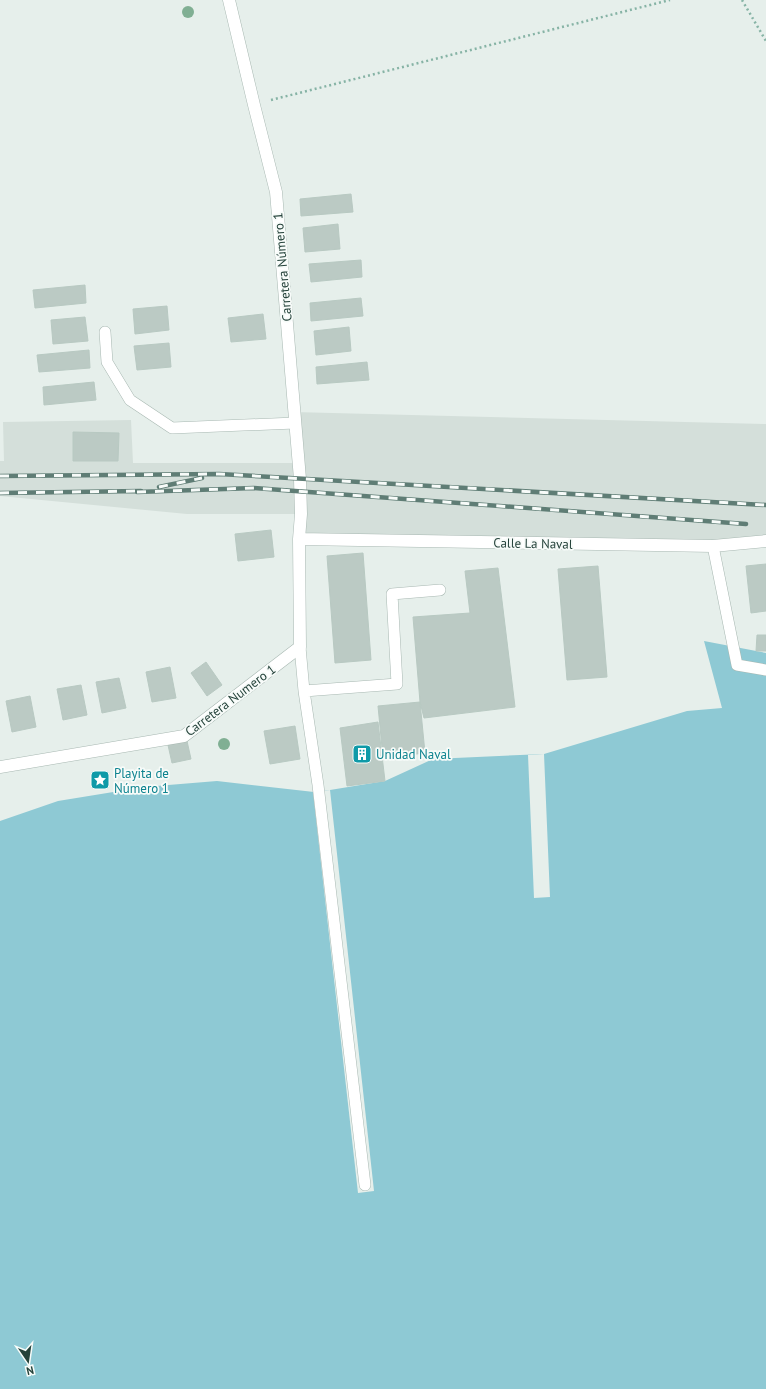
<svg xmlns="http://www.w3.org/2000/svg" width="766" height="1389" viewBox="0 0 766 1389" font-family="'PT Sans',sans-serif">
<rect width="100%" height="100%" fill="#e6efeb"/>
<path fill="#d4dfda" d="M293,412L766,424V541L300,536L301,514H187L0,496V461H4L3,422L131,420L133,463H299Z"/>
<path fill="#8ec9d4" d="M704,641L766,653V1389H0V821L58,801L144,787L217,781L314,792L330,790L385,781L433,759L544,754L687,711L722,708Z"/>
<path fill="#e6efeb" d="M544,754L550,897L534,898L528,755Z
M330,790L374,1191L358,1193L313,792Z"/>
<path fill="#bbcac4" stroke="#b8c9c2" d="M351,194L353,212L301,216L300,199Z
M338,224L340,249L305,252L303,228Z
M361,260L362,277L311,282L309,264Z
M85,285L86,303L35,308L33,290Z
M361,298L363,316L311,321L310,303Z
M167,306L169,330L135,334L133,309Z
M263,314L266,339L231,342L228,318Z
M85,317L88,341L53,344L51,320Z
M349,327L351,351L316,355L314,331Z
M169,343L171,367L137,370L134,346Z
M89,350L90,368L39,372L37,355Z
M367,362L369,380L317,384L316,367Z
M94,382L96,400L44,405L43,387Z
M73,432L119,433L118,461H73Z
M271,530L274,557L238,561L235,534Z
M363,553L371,660L335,663L327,556Z
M766,564V611L751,613L746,566Z
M598,566L607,677L567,680L558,569Z
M498,568L515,707L424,718L420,702L413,617L470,613L465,571Z
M757,635H766V651H756Z
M206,662L222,685L207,696L191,673Z
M170,667L176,698L152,702L146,672Z
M119,678L126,708L102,713L96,682Z
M81,685L87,715L63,720L57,689Z
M30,696L36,727L12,732L6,701Z
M420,702L425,753L383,758L378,706Z
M378,722L385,781L347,786L340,728Z
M295,726L300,759L270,764L264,731Z
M187,741L191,759L172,763L168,745Z"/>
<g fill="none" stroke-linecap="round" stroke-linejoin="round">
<defs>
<path id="service" d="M105,332L107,362L130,400L172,428L295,423
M713,546L737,665L766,670
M300,647L304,691L318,785L365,1185
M304,691L397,684L392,594L440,590"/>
<path id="minor" d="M299,539L713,546L766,541
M0,767L184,736L300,647L299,539L301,514L300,479L276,192L254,105L229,0"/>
</defs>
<use href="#service" stroke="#a8b8b2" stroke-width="12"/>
<use href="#minor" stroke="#a8b8b2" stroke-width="13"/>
<path stroke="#86b3a5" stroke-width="2.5" stroke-dasharray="2 3" stroke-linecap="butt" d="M742,0L766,41
M271,100L670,0"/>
<use href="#service" stroke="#fff" stroke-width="11"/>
<use href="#minor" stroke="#fff" stroke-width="12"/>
<defs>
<path id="rail" d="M0,476L219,474L766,505
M159,487L202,478
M137,492L254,488L746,524
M0,493L141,491"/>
</defs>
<use href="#rail" stroke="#5f7d75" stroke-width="4.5"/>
<use href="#rail" stroke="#f7fbf9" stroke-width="3" stroke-dasharray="9" stroke-linecap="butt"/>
</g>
<g fill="#80af93">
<circle cx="188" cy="12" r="6"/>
<circle cx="224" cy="744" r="6"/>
</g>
<defs>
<symbol id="building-square" viewBox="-11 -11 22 22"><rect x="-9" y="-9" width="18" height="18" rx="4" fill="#0f9aa8" stroke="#f7fbf9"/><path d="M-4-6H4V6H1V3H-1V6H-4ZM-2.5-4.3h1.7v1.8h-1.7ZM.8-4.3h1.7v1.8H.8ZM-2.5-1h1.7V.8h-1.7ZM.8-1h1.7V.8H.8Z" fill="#fff"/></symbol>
<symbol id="sight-square" viewBox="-11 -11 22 22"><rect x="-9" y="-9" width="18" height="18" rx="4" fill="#0f9aa8" stroke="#f7fbf9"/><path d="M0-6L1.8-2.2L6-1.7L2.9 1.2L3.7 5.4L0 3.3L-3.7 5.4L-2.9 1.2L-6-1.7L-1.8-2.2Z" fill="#fff"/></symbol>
</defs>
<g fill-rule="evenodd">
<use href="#building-square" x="351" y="743" width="22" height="22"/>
<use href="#sight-square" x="89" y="769" width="22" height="22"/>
</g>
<g text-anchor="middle" stroke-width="3.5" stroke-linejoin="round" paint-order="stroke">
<g font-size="13" fill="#24423a" stroke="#f7fbf9">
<text transform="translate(282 267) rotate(-95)" y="5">Carretera Número 1</text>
<text transform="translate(533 543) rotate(1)" y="5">Calle La Naval</text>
<text transform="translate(230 700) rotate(-37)" y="5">Carretera Numero 1</text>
</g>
<g font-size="13" fill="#0d838f" stroke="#f7fbf9" text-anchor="start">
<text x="376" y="759">Unidad Naval</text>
<text x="114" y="778">Playita de<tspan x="114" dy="15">Número 1</tspan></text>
</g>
</g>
<g transform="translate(28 1361) rotate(167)" stroke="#f7fbf9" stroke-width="3" paint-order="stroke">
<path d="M0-3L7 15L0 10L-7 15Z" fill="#24423a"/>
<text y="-6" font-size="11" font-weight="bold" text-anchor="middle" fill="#24423a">N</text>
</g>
</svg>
